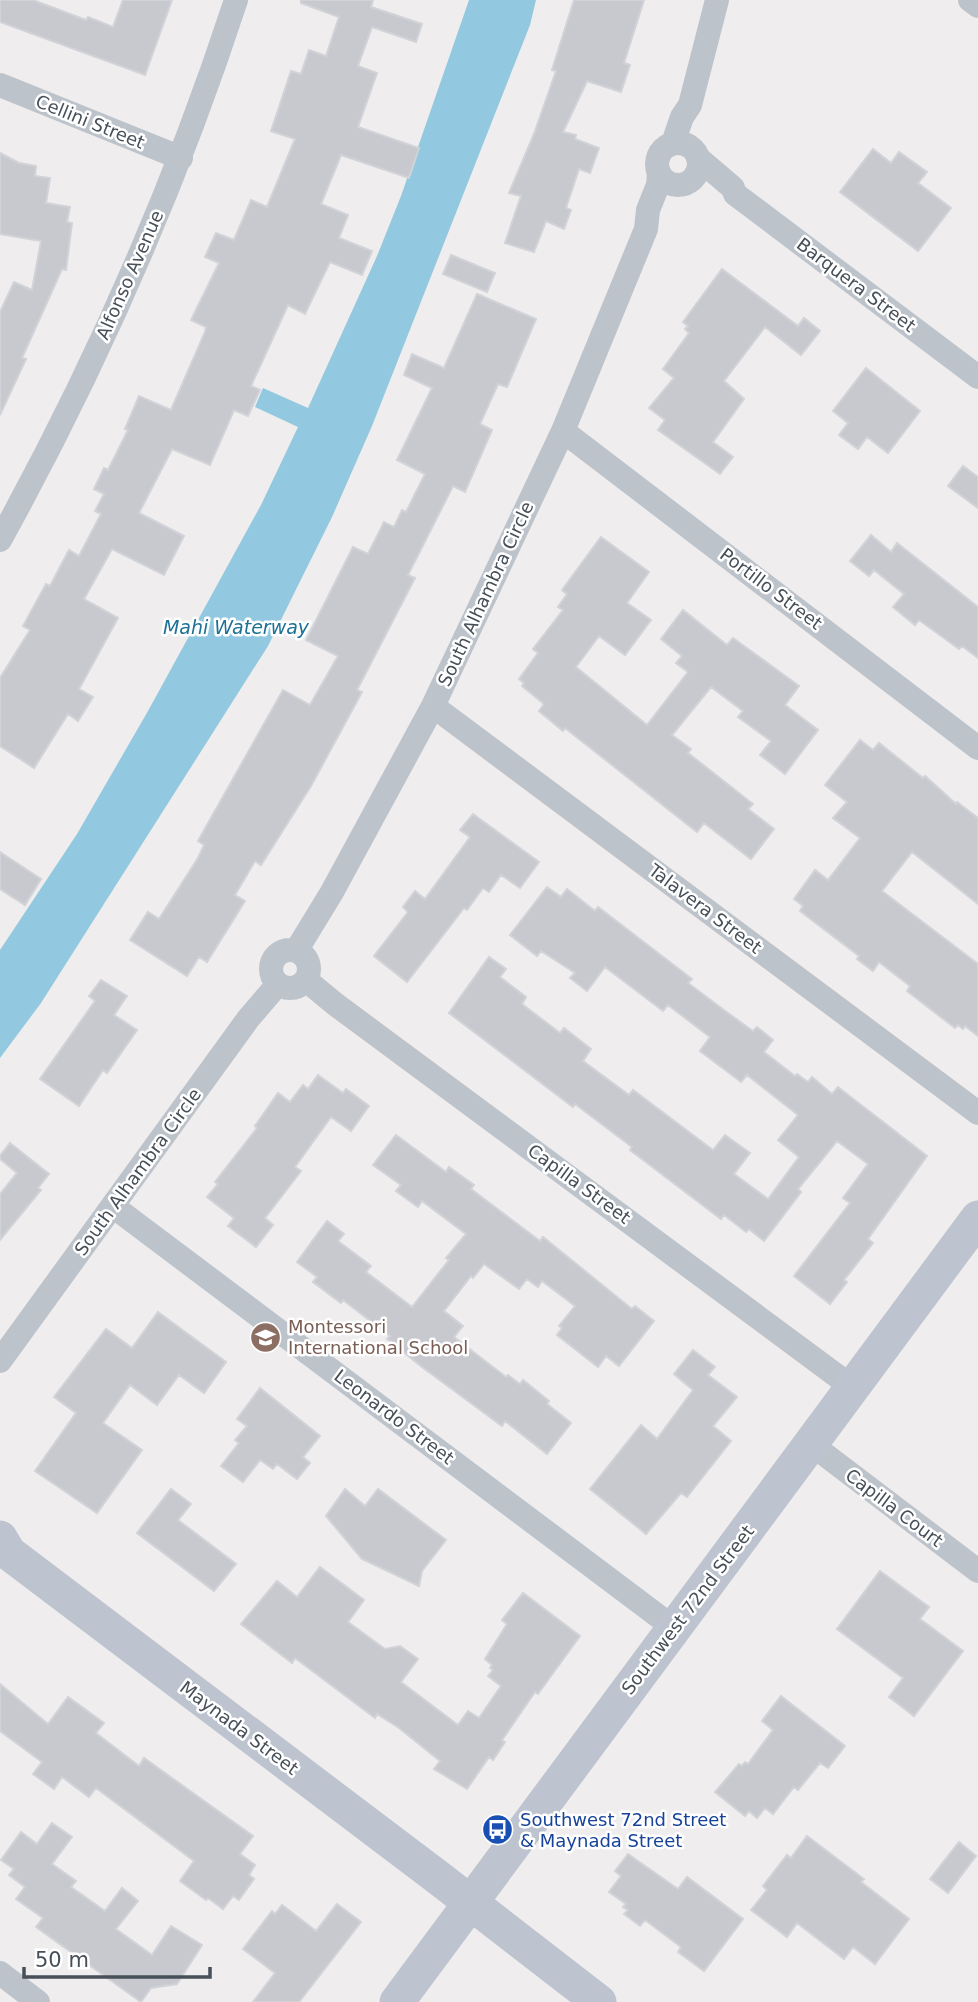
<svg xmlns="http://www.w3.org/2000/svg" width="978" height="2002" viewBox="0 0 978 2002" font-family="'DejaVu Sans',sans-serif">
<rect width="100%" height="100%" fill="#efeded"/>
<path fill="#92c9e0" d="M469,0H536L530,25L372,426L332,517L268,646L41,1003L0,1058V950L77,834L148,711L261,505L298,427L255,407L263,388L308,408L377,256L401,196Z"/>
<path fill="#c7c9cf" stroke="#d1d3d8" stroke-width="2" d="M0,0H33L86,20L88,17L113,27L123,0H172L145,75L0,22Z
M301,0H373L371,7L422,24L416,42L372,27L358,66L377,73L358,127L419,148L409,178L341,155L321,204L348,215L339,238L372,251L362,275L330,262L305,314L288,305L251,386L260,390L248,416L234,410L210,465L172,449L139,513L184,536L164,575L112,549L84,599L118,618L79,689L93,697L78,721L68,714L34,768L0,746V678L30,630L23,626L46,584L50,586L69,550L79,556L101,514L95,511L104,494L94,489L104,468L108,470L128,430L125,429L139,396L171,410L205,332L206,327L191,320L219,263L205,257L216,233L234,240L251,200L267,207L295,139L271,131L291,71L301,74L309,50L326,56L339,17L301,3Z
M574,0H644L624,63L630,65L621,92L587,81L563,132L576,135L575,139L599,148L590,173L579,169L566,208L571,210L564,229L546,221L534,252L505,243L521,196L509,193L534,134L556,71L552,70Z
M873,149L891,163L899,152L927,172L918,183L951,208L918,251L840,192Z
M0,153L19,163L36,166L35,176L50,178L46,203L70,207L67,222L72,223L66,270L62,269L22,358L26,359L0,415V312L14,282L32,290L41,241L0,234Z
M451,255L495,273L487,292L443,274Z
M722,269L798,326L804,318L820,331L801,355L765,327L724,381L744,399L713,442L733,457L720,474L658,430L665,420L649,408L674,378L663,369L689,333L685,329L688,326L683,322Z
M477,294L536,319L507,387L498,384L480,424L492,430L465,492L453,486L408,575L415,578L357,690L362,692L311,786L261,865L255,861L235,895L245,901L207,962L199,957L187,976L130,940L148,912L159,919L198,858L204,845L198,841L283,690L310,705L338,656L306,640L353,547L368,554L384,522L394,527L402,510L406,512L425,474L397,460L432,388L404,375L412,354L444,368Z
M866,368L920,411L888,453L867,437L858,449L839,435L848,423L833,411Z
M963,466L978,477V508L948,486Z
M871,535L891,552L897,543L978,607V658L962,646L959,649L919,620L915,625L893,607L904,594L874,570L869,576L850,561Z
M601,537L649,572L627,603L651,620L625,655L599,636L576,667L647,725L688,672L676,663L682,656L661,639L683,610L727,645L733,638L799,686L785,705L818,730L785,774L760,755L771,741L738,717L743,711L711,687L672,735L691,749L688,753L753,804L748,809L774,829L751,859L704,823L697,832L565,728L563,731L539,711L544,704L522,686L524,683L519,679L538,653L533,649L563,610L558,607L567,594L562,590Z
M860,740L873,750L879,743L923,778L925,776L956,804L957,802L978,818V904L912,852L882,891L978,964V1036L965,1026L963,1029L958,1025L955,1028L907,991L910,986L879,962L873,971L857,959L859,956L800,911L803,906L794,899L815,870L828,880L860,838L833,818L847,802L825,785Z
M473,814L539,862L520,888L501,875L489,892L483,888L467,910L464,908L407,982L374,956L408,912L403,907L415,891L425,899L470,837L460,830Z
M0,852L41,879L25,905L0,889Z
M547,887L561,897L567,889L595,911L598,907L692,979L688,983L728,1013L753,1031L757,1027L773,1040L764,1052L795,1076L797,1074L808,1082L812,1077L832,1094L838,1087L927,1156L868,1239L873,1243L844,1280L847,1282L830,1304L794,1276L850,1203L843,1198L868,1164L837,1141L798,1189L801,1192L764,1241L749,1229L746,1232L724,1215L721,1219L630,1150L632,1147L575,1104L573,1107L449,1013L489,957L506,969L500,977L526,997L522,1004L560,1033L564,1028L591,1049L583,1061L629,1095L633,1090L713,1150L725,1135L750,1153L734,1174L768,1199L799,1157L778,1140L798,1115L747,1075L741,1082L700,1051L710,1037L668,1005L663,1011L605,967L587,991L570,978L575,973L541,951L537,956L510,935Z
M101,980L127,996L114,1015L137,1030L107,1073L103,1070L79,1106L40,1079L95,1001L89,996Z
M318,1075L343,1093L346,1089L369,1106L351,1131L331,1117L295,1167L301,1171L265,1218L273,1225L256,1247L228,1226L234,1218L207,1197L218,1184L215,1182L257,1128L255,1126L278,1093L290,1102L303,1085L308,1089Z
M396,1135L446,1172L449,1167L474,1185L471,1189L540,1241L543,1237L632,1309L635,1306L654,1321L619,1366L606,1356L598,1367L557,1335L562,1328L559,1326L575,1306L542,1281L538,1287L527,1279L519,1289L484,1264L473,1278L471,1276L444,1311L463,1326L454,1337L506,1377L508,1375L520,1384L523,1380L549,1401L547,1404L571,1423L547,1454L505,1421L502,1426L422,1367L387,1339L390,1336L343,1300L341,1303L313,1282L317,1277L297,1262L327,1221L344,1234L338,1241L371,1266L366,1272L412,1307L449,1260L446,1258L466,1234L422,1201L418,1207L396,1191L401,1185L373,1165Z
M10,1143L49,1174L38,1188L41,1190L0,1240V1194L17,1173L0,1159V1156Z
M158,1312L226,1362L204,1393L179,1375L157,1405L130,1385L103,1423L142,1450L97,1513L35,1471L76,1413L54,1397L106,1329L132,1348Z
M693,1350L715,1367L708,1375L737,1397L713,1426L731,1441L687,1497L681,1493L646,1534L590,1489L641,1425L657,1439L693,1390L674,1374Z
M260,1388L320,1436L303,1457L310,1463L297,1479L277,1464L273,1469L260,1460L243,1482L221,1466L239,1443L235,1440L247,1426L237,1419Z
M171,1489L191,1504L178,1520L236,1564L214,1591L137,1533Z
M345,1489L365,1506L378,1489L446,1540L422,1571L419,1586L362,1559L326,1516Z
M320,1567L364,1600L348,1622L385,1649L400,1646L418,1659L401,1682L458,1725L468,1711L479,1718L501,1686L488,1676L493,1670L490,1668L492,1665L485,1659L507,1624L502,1620L523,1593L580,1636L538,1694L535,1692L502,1740L505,1742L493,1760L489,1757L467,1789L434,1769L440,1761L399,1728L377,1714L375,1718L295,1658L292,1663L241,1624L277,1581L297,1597Z
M880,1571L929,1607L920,1619L963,1651L914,1716L889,1697L903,1678L837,1629Z
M0,1684L48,1724L68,1697L104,1723L96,1733L139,1766L144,1758L253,1836L240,1854L255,1865L249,1875L254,1879L239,1900L233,1896L223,1909L208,1898L206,1900L180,1881L194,1861L96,1788L89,1797L62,1777L54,1789L33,1774L42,1762L0,1731Z
M781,1696L845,1746L828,1768L820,1763L798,1790L794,1787L773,1814L765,1808L757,1818L749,1811L745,1816L715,1792L739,1764L742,1766L745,1762L748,1764L773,1730L762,1721Z
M52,1823L72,1837L52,1864L76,1881L71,1887L105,1911L122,1888L138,1901L116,1929L152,1955L171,1926L202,1945L177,1984L151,1988L141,2002L36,1927L43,1918L16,1899L25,1887L9,1875L14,1869L1,1860L21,1832L37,1844Z
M807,1836L864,1879L861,1882L909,1919L875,1964L853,1947L844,1959L797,1923L787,1937L751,1910L767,1890L763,1886L787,1855L791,1858Z
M959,1842L976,1856L948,1893L930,1879Z
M628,1854L678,1889L687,1877L743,1919L704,1971L678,1952L681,1947L645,1920L640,1926L624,1914L628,1910L623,1907L626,1904L609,1892L621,1876L615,1871Z
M337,1904L361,1922L299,2002H253L275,1973L243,1949L272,1911L275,1914L282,1905L316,1931Z"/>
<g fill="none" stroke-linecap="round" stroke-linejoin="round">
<path stroke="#bdc3ca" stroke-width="24" d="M970,0L978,6
M0,85L181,158
M657 164a21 21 0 1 1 42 0a21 21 0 1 1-42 0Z
M673,143L682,117L690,105L717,0
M699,159L733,188L735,194L978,377
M563,431L978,748
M0,540C95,368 175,187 236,0
M433,706L978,1113
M271 969a19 19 0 1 1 38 0a19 19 0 1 1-38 0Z
M296,951L332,892L433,706L563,431L646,229L648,210L658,185L659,173
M306,980L335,1004L852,1387
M114,1207L674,1628
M0,1361L248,1019L278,984
M811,1444L978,1571
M0,1973L38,2002"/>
<path stroke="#bdc4cf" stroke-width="35" d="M0,1538L9,1553L440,1879L599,2002
M397,2002L978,1218"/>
</g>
<defs>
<symbol id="school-disc" viewBox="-11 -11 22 22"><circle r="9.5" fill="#8d6e63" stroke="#fff"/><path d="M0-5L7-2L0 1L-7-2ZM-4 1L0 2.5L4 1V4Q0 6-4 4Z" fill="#fff"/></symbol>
<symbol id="bus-disc" viewBox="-11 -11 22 22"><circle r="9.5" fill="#1a4fb4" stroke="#fff"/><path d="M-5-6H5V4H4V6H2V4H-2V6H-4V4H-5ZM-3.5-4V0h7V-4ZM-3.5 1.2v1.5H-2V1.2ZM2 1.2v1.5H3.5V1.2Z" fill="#fff"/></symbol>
</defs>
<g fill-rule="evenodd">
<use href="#school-disc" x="248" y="1320" width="35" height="35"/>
<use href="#bus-disc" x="480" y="1812" width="35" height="35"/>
</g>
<g text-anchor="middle" stroke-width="5" stroke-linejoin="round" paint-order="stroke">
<g font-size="18" fill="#474f58" stroke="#fff">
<text transform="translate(90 122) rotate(22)" y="6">Cellini Street</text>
<text transform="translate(130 275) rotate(-66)" y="6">Alfonso Avenue</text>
<text transform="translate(856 285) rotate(37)" y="6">Barquera Street</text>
<text transform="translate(771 589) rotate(37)" y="6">Portillo Street</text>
<text transform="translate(486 594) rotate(-65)" y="6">South Alhambra Circle</text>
<text transform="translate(705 909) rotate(37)" y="6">Talavera Street</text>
<text transform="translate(138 1172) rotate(-54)" y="6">South Alhambra Circle</text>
<text transform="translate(579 1184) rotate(36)" y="6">Capilla Street</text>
<text transform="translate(394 1417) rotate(37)" y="6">Leonardo Street</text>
<text transform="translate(894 1508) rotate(37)" y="6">Capilla Court</text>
<text transform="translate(688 1610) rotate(-53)" y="6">Southwest 72nd Street</text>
<text transform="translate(239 1728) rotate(37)" y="6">Maynada Street</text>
</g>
<g font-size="18" fill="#785e54" stroke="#fff" text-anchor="start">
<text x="288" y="1333">Montessori<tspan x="288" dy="21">International School</tspan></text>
</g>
<g font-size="18" fill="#164399" stroke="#fff" text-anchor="start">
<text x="520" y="1826">Southwest 72nd Street<tspan x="520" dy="21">&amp; Maynada Street</tspan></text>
</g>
<g font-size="19" font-style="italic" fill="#1d7295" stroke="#fff">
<text x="236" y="634">Mahi Waterway</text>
</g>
</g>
<path d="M24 1967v10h186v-10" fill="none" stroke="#474f58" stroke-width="3.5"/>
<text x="35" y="1967" font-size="21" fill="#474f58" stroke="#ffffff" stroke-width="5" paint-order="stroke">50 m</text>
</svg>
